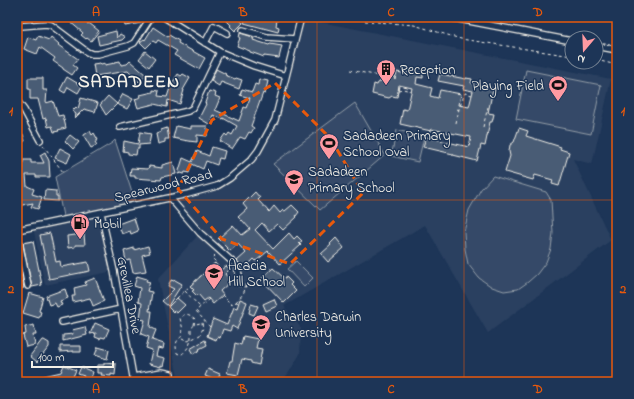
<svg xmlns="http://www.w3.org/2000/svg" width="634" height="399" viewBox="0 0 634 399" font-family="'Indie Flower',sans-serif">
<rect width="100%" height="100%" fill="#1d3557"/>
<filter id="ink" filterUnits="userSpaceOnUse"><feTurbulence type="fractalNoise" baseFrequency=".025" numOctaves="2"/><feDisplacementMap in="SourceGraphic" scale="8" xChannelSelector="R" yChannelSelector="G"/><feConvolveMatrix kernelMatrix="1 2 1 2 8 2 1 2 1" color-interpolation-filters="sRGB"/></filter>
<g filter="url(#ink)">
<path fill="#2a4060" d="M300,18L611,79L592,164L573,159L611,240L488,333L425,225L284,306L301,328L300,354L288,374L280,382H179L158,279L200,233L170,198L217,186L251,160L275,120Z
M99,218L110,252L114,271L45,285L33,227L64,221Z"/>
<path fill="#354a67" stroke="#949ea8" d="M526,70L601,85L591,134L516,119Z
M355,103L385,155L320,210L273,164Z
M397,130L424,137L418,162L391,156Z
M115,140L136,205L64,221L55,177L112,143Z
M493,176L546,192L551,200L553,233L551,249L546,262L537,274L528,282L518,289L504,291L492,287L479,278L468,264L465,249L464,232L469,210L481,189Z
M296,261L313,278L304,287L287,269Z"/>
<path fill="#485b74" stroke="#f4f1e8" d="M61,17H79L88,24L89,23L99,31L91,41L87,38L86,39L81,35L83,33L82,32L69,21Z
M126,17H139L141,23L125,26L124,22L127,21Z
M223,17H237L243,23L235,31L230,26L231,25Z
M248,17H264L277,20L276,26L279,27L278,32L244,23L246,18L248,19Z
M153,27L168,37L169,35L179,41L178,43L205,58L199,69L174,55L177,51L158,40L156,43L153,41L146,48L140,42L144,39L145,40Z
M116,31L117,38L120,34L125,37L122,40L99,45L97,36Z
M240,33L253,37L252,38H254L253,40L269,45L270,44L282,46L279,58L264,56V57L256,54L250,52V51L237,46L240,38H239Z
M38,36L49,40L51,37L59,44L58,45L78,59L73,65L77,68L72,75L63,69V68L53,61L55,58L40,47L37,54L24,49L28,37L36,40Z
M145,51L155,59L149,67L139,59Z
M120,61L121,65L127,64L130,61L146,75L139,82L128,71L95,76L93,64L100,63L101,64L105,63V65L115,63V62Z
M216,69L226,74L225,75L235,79L236,78L242,80L239,89L221,82L219,86L211,81Z
M407,70L423,74V78L417,77L416,84L432,88L430,96L438,98L440,90L461,94L459,105L469,107L473,91L463,89L464,86L438,81L440,74L466,79V78L472,79L471,83L492,88L491,89H493L488,113L494,114L492,122H490L485,146L481,145L477,161L453,155V154L423,147L426,137L469,147L471,137L431,129V131L400,124L403,109L407,110L412,88L399,85L397,97L392,96L389,98L372,94L374,84L377,85L378,83L392,74L395,79L397,72L407,74Z
M178,74L181,76L183,74L190,78L183,90H184L180,104L168,100L167,107L154,104L138,108L135,99L141,97L140,95L153,92V90L159,91L158,96L167,97L171,85Z
M67,77L82,86L78,93L68,87L65,93L60,90Z
M28,78H43V90H47L46,103L53,101L58,116L63,115L66,128L58,130L59,131L54,132L52,126L48,127L46,118L43,119L38,99H30V89H28Z
M259,79L268,81L265,94L263,93L251,126L254,128L251,133L249,132L245,139L240,137L232,149L220,141L225,134L227,136L229,133L232,135L237,126L223,118V119L213,115L209,124L199,118L206,104L205,103L209,91L216,93L215,96L220,98L215,110L239,121L244,107L246,108L250,98L240,95L242,89L252,92L255,84L258,85Z
M123,94L133,99L127,109L117,104Z
M108,96L117,104L106,115L100,105Z
M81,98L98,103L95,112L84,109L75,118L76,114L72,111L76,107L78,109Z
M176,126L191,129V126H207V136L197,135V142L188,141L173,138Z
M167,128L169,139H165V142L158,144L156,134L161,132V130Z
M519,128L528,131L526,136L561,147L560,149L569,152L559,186L552,184L553,180L535,175L533,180L505,172L510,156L509,151L510,145L514,142Z
M90,131L92,135L94,133L98,140L95,142L97,145L91,148L84,136V135Z
M140,132L151,134L149,144L139,145V149H137L136,155L128,154V152L123,151L124,141L138,144Z
M23,134L25,141L20,143L23,152H20L22,158L17,160V136Z
M70,135L79,142L73,149L65,141Z
M212,147L225,151L223,159L219,158L217,165L206,161L203,169L192,164L189,173L185,172L184,174L181,173L178,174L183,158L192,162L197,151L209,156Z
M60,148L71,154L67,163L55,158Z
M45,152L49,161L50,177H36V175H26L27,186L34,189L32,194L42,197L38,209L31,207L33,203L17,206L18,171H19V169H23V160H31V163H44L40,155Z
M173,162L176,174L162,177L161,180L135,178V176H130L131,168L148,169L149,166L162,168V165Z
M45,190L56,191V196H58V201L44,200Z
M255,192L260,198L258,200L269,212L274,206L280,213L283,210L285,211L292,205L299,212L296,216L297,217L283,230L277,224L269,231L262,223L255,230L273,249L289,233L294,239L297,236L302,241L299,243L301,245L280,264L268,251L256,261L254,259L246,267L241,266L237,261L246,253L238,244L230,251L218,239L233,225L242,235L250,229L242,220V221L238,217L247,209L243,204Z
M134,218L138,231L131,234L130,231L122,234L118,224Z
M50,233L56,262L60,261L61,267L88,262L90,271L49,279L40,235Z
M84,234L85,245H75V247L68,248L67,236Z
M336,238L344,248L328,262L321,254L331,245L330,244Z
M33,241L42,285L32,287L23,243Z
M148,246L150,253L142,255L146,271L133,273L130,260L126,261L124,251L134,248V250Z
M17,254L24,288L17,289Z
M215,263L221,270L226,266L230,269L225,274L228,278L227,279L230,282L220,291L223,295L213,304L208,298L204,301L198,294L197,296L192,291L194,290L190,286Z
M273,268L284,278L286,277L292,283L290,285L296,291L284,303L261,279Z
M137,276L147,279L146,281L150,282L147,291L152,292L149,311H152L150,327L156,330L152,340L164,344L163,349L158,348L156,356L165,358L163,366L161,365V367L149,364L152,350L146,348L149,337L141,334L145,320L140,319L142,303L138,302L140,288L134,286Z
M95,278L104,301L93,306L90,298L73,302L72,296H75L74,288L86,285L85,282Z
M171,280L174,281L175,280L182,284L168,306L162,301L174,289L168,286Z
M65,289L68,298L60,301L62,305L57,307L55,303L49,305L46,296Z
M29,293L43,297L39,311L41,312L39,318L23,313Z
M177,298L185,305L177,313L174,311L173,312L168,307Z
M240,299L247,302L237,329L232,326L230,331L223,329L220,338L217,337L216,340L207,336L213,319L227,325L234,307L237,308Z
M274,299L277,306L266,311L263,304Z
M251,304L258,306L254,315L249,313Z
M95,323L109,329L105,338L101,337L100,339L95,337L96,333L90,334Z
M34,325L36,335H33L35,345L26,347L23,335L26,334L25,327Z
M85,327L87,335L63,341V335L73,334L72,330Z
M243,336L258,339L256,348L262,349L259,365L251,363V361L242,359L238,375L227,373L230,361H232L235,343L241,345Z
M42,340H44L49,343V347L37,362L30,356Z
M205,340L207,345L199,349L200,350L193,354L190,349Z
M60,346H81V352H73V351L60,352Z
M98,347L109,350L107,359L95,355Z
M104,363L116,364L115,375L111,374V376L101,375L102,373H97V365H104Z
M64,365L76,370L71,381L58,375L59,382H45L44,376L61,372Z
M81,367L93,372L90,381L83,378L84,376L78,374Z
M208,369L220,374L217,381L205,376Z
M162,376L175,378L176,382H157L156,379L158,377Z"/>
<g fill="none" stroke-linecap="round" stroke-linejoin="round">
<defs>
<path id="minor" d="M164,17L220,52L254,66L286,76
M448,17L572,41
M21,26L46,24L51,25L87,52L92,54H98L128,46L134,43L151,17
M243,30L267,37L295,39
M205,43L214,26L227,33
M596,46L617,50
M17,101L24,110L40,140
M120,127L188,111L193,108L220,52
M170,198L200,233L237,266L239,275
M101,213L114,271L134,382
M17,230L188,194L217,186L230,178L251,160L258,151L275,120L301,17
M17,233L28,286
M62,322L121,309
M133,377L162,372L171,374"/>
</defs>
<use href="#minor" stroke="#f4f1e8" stroke-width="8"/>
<path stroke="#f4f1e8" stroke-width="1" stroke-dasharray="3 3" stroke-linecap="butt" d="M365,21L414,25L461,39L572,56
M596,60L617,65
M350,70L379,76
M398,90L403,89L411,91
M456,109L462,110
M456,123L459,109L465,93L472,95
M483,127L488,107
M43,145L63,172
M244,271C255,261 257,261 271,269
M233,282C238,287 242,288 249,286
M185,291L200,307
M222,295L232,305L236,302L239,303
M177,298L216,262L212,258L215,255
M209,299L196,311L210,327
M236,302L243,294L246,287L242,280
M194,325L195,319C189,314 186,312 180,318C181,324 184,328 182,334C181,339 181,336 178,340C175,344 176,348 177,353C181,355 182,355 185,351C189,347 191,343 191,336C191,334 191,331 191,329C193,325 197,323 202,323
M182,338L188,341L200,335L203,328L202,323L203,321"/>
<use href="#minor" stroke="#1d3557" stroke-width="5.5"/>
</g>
</g>
<path fill="none" stroke="#e8590c" stroke-width="3" stroke-dasharray="8 5" stroke-linejoin="round" d="M275,83L330,138L363,193L290,264L222,239L178,189L212,120Z"/>
<path fill="none" stroke="#e8590c" stroke-width="1" stroke-opacity="0.55" d="M170,17V382M317,17V382M464,17V382M17,200H617"/>
<defs>
<symbol id="building-pin" viewBox="-11 -11 22 30"><path d="M0 17L-7.5 6A9.5 9.5 0 1 1 7.5 6Z" fill="#ff9aa2" stroke="#1d3557"/><path d="M-4-6H4V6H1V3H-1V6H-4ZM-2.5-4.3h1.7v1.8h-1.7ZM.8-4.3h1.7v1.8H.8ZM-2.5-1h1.7V.8h-1.7ZM.8-1h1.7V.8H.8Z" fill="#111"/></symbol>
<symbol id="stadium-pin" viewBox="-11 -11 22 30"><path d="M0 17L-7.5 6A9.5 9.5 0 1 1 7.5 6Z" fill="#ff9aa2" stroke="#1d3557"/><path d="M0-5a6.5 5 0 1 0 0 10a6.5 5 0 1 0 0-10ZM-3.5-1.8h7v3.6h-7Z" fill="#111"/></symbol>
<symbol id="school-pin" viewBox="-11 -11 22 30"><path d="M0 17L-7.5 6A9.5 9.5 0 1 1 7.5 6Z" fill="#ff9aa2" stroke="#1d3557"/><path d="M0-5L7-2L0 1L-7-2ZM-4 1L0 2.5L4 1V4Q0 6-4 4Z" fill="#111"/></symbol>
<symbol id="fuel-pin" viewBox="-11 -11 22 30"><path d="M0 17L-7.5 6A9.5 9.5 0 1 1 7.5 6Z" fill="#ff9aa2" stroke="#1d3557"/><path d="M-5.5-6h7V0h2V4h1.3V-2.5L3-4.5l.8-.8L6-3V5H2.5V1h-1V6h-7ZM-4.2-4.7v3.2H.2V-4.7Z" fill="#111"/></symbol>
<symbol id="university-pin" viewBox="-11 -11 22 30"><path d="M0 17L-7.5 6A9.5 9.5 0 1 1 7.5 6Z" fill="#ff9aa2" stroke="#1d3557"/><path d="M0-5L7-2L0 1L-7-2ZM-4 1L0 2.5L4 1V4Q0 6-4 4Z" fill="#111"/></symbol>
</defs>
<g fill-rule="evenodd">
<use href="#building-pin" x="375" y="58" width="22" height="30"/>
<use href="#stadium-pin" x="547" y="74" width="22" height="30"/>
<use href="#stadium-pin" x="318" y="132" width="22" height="30"/>
<use href="#school-pin" x="283" y="168" width="22" height="30"/>
<use href="#fuel-pin" x="69" y="212" width="22" height="30"/>
<use href="#school-pin" x="203" y="262" width="22" height="30"/>
<use href="#university-pin" x="250" y="313" width="22" height="30"/>
</g>
<g text-anchor="middle" stroke-width="3" stroke-linejoin="round" paint-order="stroke">
<g font-size="14" fill="#f4f1e8" stroke="#1d3557" text-anchor="start">
<text x="400" y="74">Reception</text>
<text x="544" y="90" text-anchor="end">Playing Field</text>
<text x="343" y="140">Sadadeen Primary<tspan x="343" dy="16">School Oval</tspan></text>
<text x="308" y="176">Sadadeen<tspan x="308" dy="16">Primary School</tspan></text>
<text x="94" y="228">Mobil</text>
<text x="228" y="270">Acacia<tspan x="228" dy="16">Hill School</tspan></text>
<text x="275" y="321">Charles Darwin<tspan x="275" dy="16">University</tspan></text>
</g>
<g font-size="14" fill="#f4f1e8" stroke="#1d3557">
<text transform="translate(163 185) rotate(-14)" y="5">Spearwood Road</text>
<text transform="translate(130 295) rotate(79)" y="5">Grevillea Drive</text>
</g>
<g font-size="18" font-weight="bold" letter-spacing="1" fill="#f4f1e8" stroke="#1d3557">
<text x="129" y="87">SADADEEN</text>
</g>
</g>
<rect width="634" height="399" fill="none" stroke="#1d3557" stroke-width="44"/>
<g transform="translate(584 50) rotate(199)"><circle r="19" fill="#1d3557" stroke="#738091"/>
<path d="M0-3L7 15L0 10L-7 15Z" fill="#ff9aa2"/>
<text y="-6" font-size="11" font-weight="bold" text-anchor="middle" fill="#f4f1e8">N</text>
</g>
<path d="M32 361v6h81v-6" fill="none" stroke="#f4f1e8" stroke-width="2"/>
<text x="38" y="361" font-size="12" fill="#f4f1e8" stroke="#1d3557" stroke-width="3" paint-order="stroke">100 m</text>
<rect x="22" y="22" width="590" height="355" fill="none" stroke="#e8590c" stroke-width="1.5"/>
<g font-size="13" text-anchor="middle" font-weight="bold" fill="#e8590c">
<text x="96" y="16">A</text>
<text x="243" y="16">B</text>
<text x="391" y="16">C</text>
<text x="538" y="16">D</text>
<text x="11" y="115">1</text>
<text x="623" y="115">1</text>
<text x="11" y="293">2</text>
<text x="623" y="293">2</text>
<text x="96" y="393">A</text>
<text x="243" y="393">B</text>
<text x="391" y="393">C</text>
<text x="538" y="393">D</text>
</g>
</svg>
